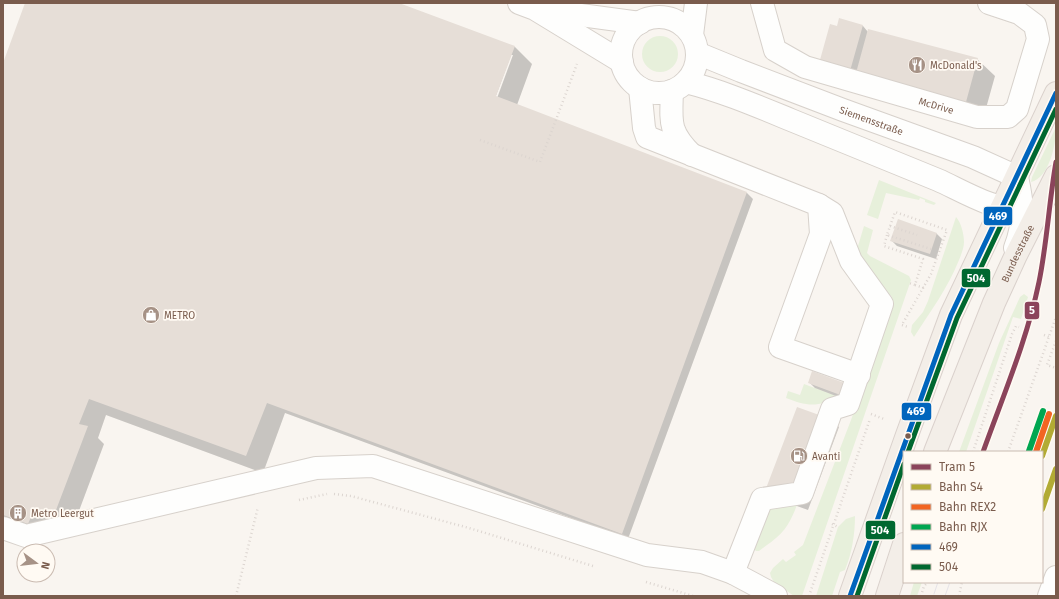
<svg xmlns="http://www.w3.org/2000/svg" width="1059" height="599" viewBox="0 0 1059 599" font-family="'Fira Sans',sans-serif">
<rect width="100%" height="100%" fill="#f9f5f0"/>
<path fill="#e7f0db" d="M642 54a18 18 0 1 1 36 0a18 18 0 1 1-36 0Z
M1055,129H1056C1056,145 1049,178 1031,182L1032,177Z
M879,180L936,203L934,205L925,202V200L920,198L919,200L886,193L878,219L867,215Z
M956,217C961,222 964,234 964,242C964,248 961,255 959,260C948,288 930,312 914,337L911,332L912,325L923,312L928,301Z
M864,226L873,230L867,253L870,256L909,276L911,280L802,596H794L774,582L771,577L770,573L773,568L783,559L786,562L796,555L794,552L803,545L851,420L892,302V297L890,295L858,258V246Z
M1024,294L1028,297L1021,319L1013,317L966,452H959L999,343L1020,297Z
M804,384L836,396C819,409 804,405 786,398L788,391L800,395Z
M797,505C787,531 781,535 759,551H756L754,549L767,507Z
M855,516C855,534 852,553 845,570L840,572L832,596H816L838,527L846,519Z
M914,582H922L917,596H910Z"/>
<path fill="#0003" fill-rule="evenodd" d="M26,3H397L515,47L532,64L517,105L747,193L753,199L628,539L285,413L263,473L106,415L98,438L104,444L70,535L34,530L3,518V66ZM511,55H513L496,101H494Z
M863,26L868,32L977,59L995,76L983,119L847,78L838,27Z
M936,233L942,239L936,259L897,246L891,240Z
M813,372L849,401L815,388L809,382Z
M833,421L839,427L808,510L772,497Z"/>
<path fill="#e6ded7" d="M25,3H399L515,46L496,96L747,192L622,534L267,403L246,456L89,399L79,424L88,426L53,518L33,512L28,524L3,515V63Z
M839,18L863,25L850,71L818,67L830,24L837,26Z
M868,29L978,58L966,102L856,73Z
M898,219L937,233L930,254L890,241Z
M812,371L847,384L843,396L808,383Z
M797,407L833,420L802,505L765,491Z"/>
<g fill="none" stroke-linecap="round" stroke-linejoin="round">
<defs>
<g id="minor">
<path d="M519,3L535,9L622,62"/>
<path id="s1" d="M762,3L775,50L805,67L977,117H1008L1017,109L1038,39L1035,25L1019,13L989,3"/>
<path d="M544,10L640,23"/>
<circle cx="659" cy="55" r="38"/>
<path d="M692,35L696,3"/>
<path id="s2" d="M697,53L741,71L843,110L973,157L1017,177C1023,204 1025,222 1015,248"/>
<path d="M686,82C722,91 757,106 791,120C840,140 889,160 938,180C959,189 998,213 1020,208"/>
<path d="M640,88L644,128L647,137L819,205L821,234L780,347L859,375"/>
<path d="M672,91C671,122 668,131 692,155"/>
<path d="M3,528L26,536L316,468L373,466L647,555L702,562L733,573L776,596"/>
<path d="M733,573L762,499L802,493L832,409L848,404L882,304L851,261L832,213L819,205"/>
<path d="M1049,596L1056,577"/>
</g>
<g id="major">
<path id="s3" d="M935,452L994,303L1016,255L1056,176"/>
<path d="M850,596L907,435L951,315L1056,93"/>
<path d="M887,596L904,544"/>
</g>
</defs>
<use href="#minor" stroke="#d7d1cb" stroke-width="24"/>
<use href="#major" stroke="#dad1cc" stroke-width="24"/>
<path stroke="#dcd5d0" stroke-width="2.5" stroke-dasharray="1 3" stroke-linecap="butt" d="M480,140L540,162L577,64
M890,226L917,235
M887,235L884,246L923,259L915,285L909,283
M915,285L924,288
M903,323L931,274L947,230L895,212L887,235L934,250
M902,325L908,327
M1044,335L1049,337
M1056,341L1047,365L1056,368
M871,414L884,419
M973,452L1012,334L1016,326L1019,327
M1008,452L1056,317
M334,494L351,496L469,528L593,566
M299,500L327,494
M832,524L838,527
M646,582L693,596
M236,596L258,507
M809,596L870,419
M921,596L924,586L928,582
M959,596L962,582"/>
<use href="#minor" stroke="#fefefd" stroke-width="22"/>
<use href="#major" stroke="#f3eee8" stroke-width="22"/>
<path stroke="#e6e3e7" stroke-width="1" d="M934,594L938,582
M945,596L950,582"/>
<defs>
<path id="bus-1" d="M850,596L951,315L1056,93"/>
<path id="bus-2" d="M908,452L957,318L1056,109
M857,596L904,464"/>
</defs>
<use href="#bus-1" stroke="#fffaf3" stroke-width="8"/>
<use href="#bus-2" stroke="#fffaf3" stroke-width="8"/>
<use href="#bus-1" stroke="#0065bd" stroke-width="5"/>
<use href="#bus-2" stroke="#006830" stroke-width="5"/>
<defs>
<path id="rail-1" d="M1042,456L1056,416
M1042,509L1056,469"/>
<path id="rail-2" d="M1036,452L1049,414"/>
<path id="rail-3" d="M1029,451L1043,411"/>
</defs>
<use href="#rail-1" stroke="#fffaf3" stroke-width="9"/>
<use href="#rail-2" stroke="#fffaf3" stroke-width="9"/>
<use href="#rail-3" stroke="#fffaf3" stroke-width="9"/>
<use href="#rail-1" stroke="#b2ab34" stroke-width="6"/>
<use href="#rail-2" stroke="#f26522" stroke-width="6"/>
<use href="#rail-3" stroke="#00a651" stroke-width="6"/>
<defs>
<path id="tram-1" d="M983,452C1003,396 1027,340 1039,282C1047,243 1049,202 1056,162"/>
</defs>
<use href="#tram-1" stroke="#fffaf3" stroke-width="8"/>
<use href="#tram-1" stroke="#8b445b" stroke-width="5"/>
</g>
<defs>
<symbol id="restaurant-disc" viewBox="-11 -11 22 22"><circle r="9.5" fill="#a69286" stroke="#fffaf3"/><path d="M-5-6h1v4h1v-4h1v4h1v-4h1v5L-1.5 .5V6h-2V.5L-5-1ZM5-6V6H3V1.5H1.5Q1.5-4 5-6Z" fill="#fff"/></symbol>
<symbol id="shop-disc" viewBox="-11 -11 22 22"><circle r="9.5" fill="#a69286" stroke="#fffaf3"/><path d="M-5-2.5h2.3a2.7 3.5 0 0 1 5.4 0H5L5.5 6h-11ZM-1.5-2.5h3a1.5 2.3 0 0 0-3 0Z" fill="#fff"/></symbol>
<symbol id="fuel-disc" viewBox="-11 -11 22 22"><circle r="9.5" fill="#a69286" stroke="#fffaf3"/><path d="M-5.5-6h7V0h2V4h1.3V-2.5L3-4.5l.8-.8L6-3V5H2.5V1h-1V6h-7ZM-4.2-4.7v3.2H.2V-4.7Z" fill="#fff"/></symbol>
<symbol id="building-disc" viewBox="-11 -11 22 22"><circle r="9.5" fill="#a69286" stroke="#fffaf3"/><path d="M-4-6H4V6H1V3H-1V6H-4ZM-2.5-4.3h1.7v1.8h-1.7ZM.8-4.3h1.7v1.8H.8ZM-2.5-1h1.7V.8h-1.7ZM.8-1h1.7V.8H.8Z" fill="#fff"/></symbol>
</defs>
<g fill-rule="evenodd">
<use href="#restaurant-disc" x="907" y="55" width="20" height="20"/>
<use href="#shop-disc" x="141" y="305" width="20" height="20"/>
<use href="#fuel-disc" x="789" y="446" width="20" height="20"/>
<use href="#building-disc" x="8" y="503" width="20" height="20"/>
</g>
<circle fill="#7a5c4d" stroke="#fffaf3" stroke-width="1.5" cx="908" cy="436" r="3.5"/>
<g text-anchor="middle" stroke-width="3.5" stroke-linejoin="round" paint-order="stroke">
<g font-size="10" fill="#7a5c4d" stroke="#fffaf3" text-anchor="start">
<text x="930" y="69">McDonald's</text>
<text x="164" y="319">METRO</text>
<text x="812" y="460">Avanti</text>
<text x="31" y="517">Metro Leergut</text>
</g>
<g font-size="10" fill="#7a5c4d" stroke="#fffaf3">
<text dy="4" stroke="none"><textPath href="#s1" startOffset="220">McDrive</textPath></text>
<text dy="4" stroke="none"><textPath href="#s2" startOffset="187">Siemensstraße</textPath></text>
<text dy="4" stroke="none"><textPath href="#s3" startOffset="215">Bundesstraße</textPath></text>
</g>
</g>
<g stroke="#fffaf3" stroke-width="1.5">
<rect x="983" y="206" width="30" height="20" rx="4" fill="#0065bd"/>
<rect x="961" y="268" width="30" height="20" rx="4" fill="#006830"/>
<rect x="1024" y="301" width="16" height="19" rx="4" fill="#8b445b"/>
<rect x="901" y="402" width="31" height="19" rx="4" fill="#0065bd"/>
<rect x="865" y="520" width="31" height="20" rx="4" fill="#006830"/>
</g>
<g font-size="11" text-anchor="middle" font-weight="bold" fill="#fff">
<text x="998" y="220">469</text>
<text x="976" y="282">504</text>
<text x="1032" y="314">5</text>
<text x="916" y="415">469</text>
<text x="880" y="534">504</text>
</g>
<rect width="1059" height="599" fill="none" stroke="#7a5c4d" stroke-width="8"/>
<rect x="903" y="451" width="140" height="132" fill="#fffaf3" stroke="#cabbb1"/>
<rect x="911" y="464" width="20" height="6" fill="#8b445b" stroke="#cabbb1"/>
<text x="939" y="471" font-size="12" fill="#7a5c4d">Tram 5</text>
<rect x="911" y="484" width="20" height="6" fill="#b2ab34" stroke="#cabbb1"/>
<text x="939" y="491" font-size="12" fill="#7a5c4d">Bahn S4</text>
<rect x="911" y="504" width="20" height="6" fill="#f26522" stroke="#cabbb1"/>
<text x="939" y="511" font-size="12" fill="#7a5c4d">Bahn REX2</text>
<rect x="911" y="524" width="20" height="6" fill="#00a651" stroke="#cabbb1"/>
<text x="939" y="531" font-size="12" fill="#7a5c4d">Bahn RJX</text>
<rect x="911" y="544" width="20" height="6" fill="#0065bd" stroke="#cabbb1"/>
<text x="939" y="551" font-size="12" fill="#7a5c4d">469</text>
<rect x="911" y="564" width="20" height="6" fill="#006830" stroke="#cabbb1"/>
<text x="939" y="571" font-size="12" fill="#7a5c4d">504</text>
<g transform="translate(36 563) rotate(105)"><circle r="19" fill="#fffaf3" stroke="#cabbb1"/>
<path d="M0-3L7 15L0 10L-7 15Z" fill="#a69286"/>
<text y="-6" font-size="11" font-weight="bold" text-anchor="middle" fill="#7a5c4d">N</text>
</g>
</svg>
